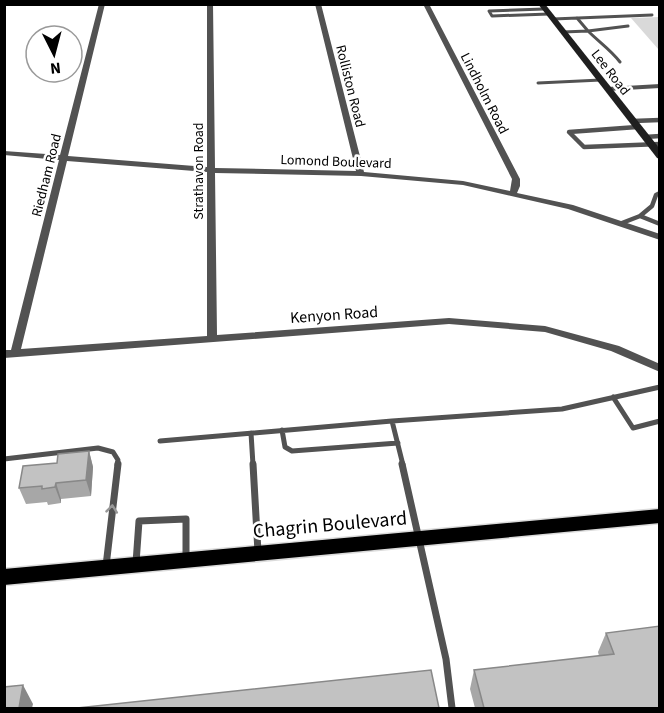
<svg xmlns="http://www.w3.org/2000/svg" width="664" height="713" viewBox="0 0 664 713" font-family="'Source Sans 3',sans-serif">
<rect width="100%" height="100%" fill="#fff"/>
<path fill="#d9d9d9" d="M659,17H660L659,50L631,18Z"/>
<g fill="none" stroke-linecap="round" stroke-linejoin="round">
<defs>
<path id="primary" d="M660,509V523L4,585V569Z"/>
</defs>
<use href="#primary" stroke="#dbdbdb" stroke-width="3"/>
<path stroke="#525252" stroke-width="3" d="M544,9L489,11L492,16L549,14
M577,18L588,31L628,26
M553,19L652,15
M563,32L588,31C599,42 611,50 620,62
M538,83L601,80"/>
<path stroke="#525252" stroke-width="4.5" d="M633,121L660,120
M637,127L569,132L584,147L660,144
M645,137L660,136
M660,193L656,195L652,206L640,216L660,224
M622,223L640,216"/>
<path stroke="#525252" stroke-width="5" d="M613,397L633,428L660,421
M392,421L562,409L660,387
M282,430L285,447L292,451L398,443
M251,433L253,465
M160,441L392,421L403,465
M4,459L98,448L113,452L118,460L117,465"/>
<path stroke="#525252" stroke-width="7" d="M253,464L258,552
M402,464L446,659L452,708
M136,563L139,521L186,519V559
M106,566L118,464"/>
<path fill="#525252" fill-rule="evenodd" d="M99,4H105L68,156L207,167V4H213L215,168L356,171L315,4H321L364,172L463,181L510,191L512,179L423,4H429L520,179V186L517,193L573,205L660,234V240L568,209L463,185L361,176L215,173L217,335L449,318L545,326L619,346L660,364V372L611,351L545,332L449,324L4,358V350H11L59,160L4,155V151L60,155ZM67,161L207,172V336L21,349Z
M660,84V88L608,91L605,89L608,87Z"/>
<path fill="#1f1f1f" fill-rule="evenodd" d="M538,4H545L660,149V159L657,158Z"/>
<use href="#primary" fill="#000" fill-rule="evenodd"/>
</g>
<path fill="#a7a7a7" d="M89,451L93,467L91,496L61,499V503L48,505L47,502L26,504L19,488L57,463Z
M606,633L660,708H475L470,689L474,670L599,656L598,652Z"/>
<path fill="#888" d="M89,451L93,467L91,496L86,480Z
M56,483L61,499V503L55,487Z
M23,685L33,704L32,708H19Z"/>
<path fill="#c2c2c2" stroke="#888" stroke-width="1.5" d="M89,451L86,480L56,483L55,487L42,489V486L19,488L23,466L57,463L58,454Z
M660,626V708H484L474,670L614,654L606,633Z
M431,670L439,708H77Z
M23,685L19,708H4V687Z"/>
<defs><path id="oneway-chevron" d="M-2-3.5L2.5 0L-2 3.5" fill="none" stroke-width="1.6" stroke-linecap="round" stroke-linejoin="round" transform="scale(1.5)"/></defs>
<use stroke="#979797" href="#oneway-chevron" transform="translate(112 509) rotate(-84)"/>
<g text-anchor="middle" stroke-width="5" stroke-linejoin="round" paint-order="stroke">
<g font-size="14" fill="#000" stroke="#fff">
<text transform="translate(611 72) rotate(52)" y="5">Lee Road</text>
<text transform="translate(351 86) rotate(76)" y="5">Rolliston Road</text>
<text transform="translate(485 93) rotate(63)" y="5">Lindholm Road</text>
<text transform="translate(336 161) rotate(2)" y="5">Lomond Boulevard</text>
<text transform="translate(198 171) rotate(-90)" y="5">Strathavon Road</text>
<text transform="translate(46 175) rotate(-76)" y="5">Riedham Road</text>
</g>
<g font-size="16" fill="#000" stroke="#fff">
<text transform="translate(334 314) rotate(-4)" y="6">Kenyon Road</text>
</g>
<g font-size="20" fill="#000" stroke="#fff">
<text transform="translate(330 524) rotate(-5)" y="7">Chagrin Boulevard</text>
</g>
</g>
<rect width="664" height="713" fill="none" stroke="#000000" stroke-width="12"/>
<g transform="translate(54 54) rotate(174)"><circle r="28" fill="#ffffff" stroke="#999999" stroke-width="1.5"/>
<path d="M0-4.5L10 22L0 15L-10 22Z" fill="#000000"/>
<text y="-9" font-size="16" font-weight="bold" text-anchor="middle" fill="#000000">N</text>
</g>
</svg>
